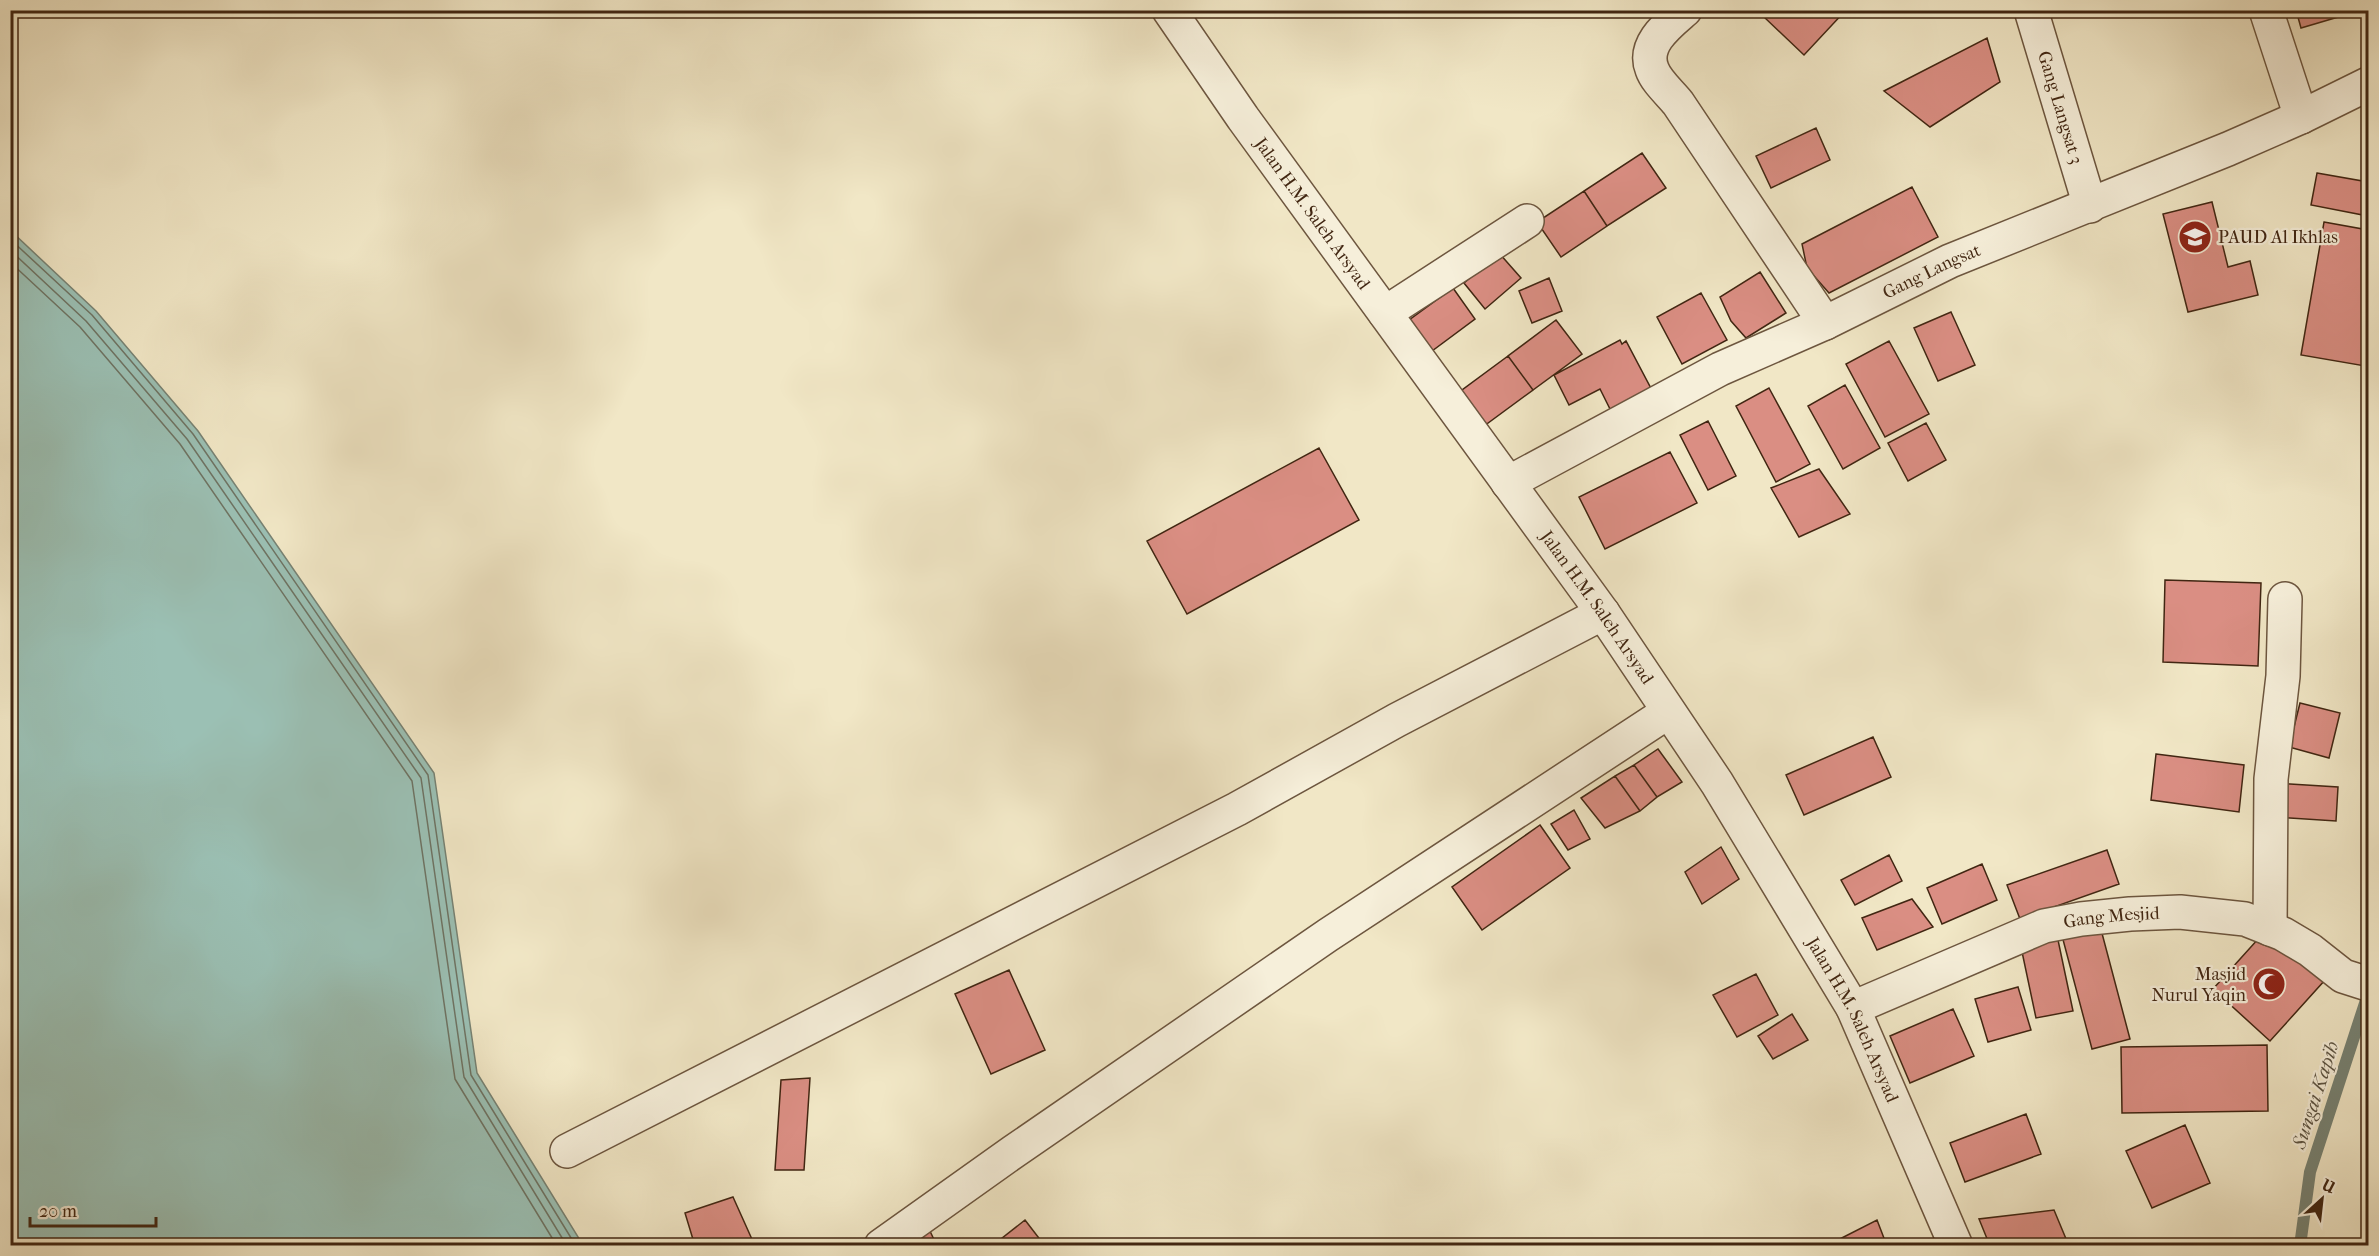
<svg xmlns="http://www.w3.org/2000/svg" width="2379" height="1256" viewBox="0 0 2379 1256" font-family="'IM FELL French Canon',serif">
<rect width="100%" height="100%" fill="#f1e7c6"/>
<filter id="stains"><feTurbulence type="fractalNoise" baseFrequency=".00333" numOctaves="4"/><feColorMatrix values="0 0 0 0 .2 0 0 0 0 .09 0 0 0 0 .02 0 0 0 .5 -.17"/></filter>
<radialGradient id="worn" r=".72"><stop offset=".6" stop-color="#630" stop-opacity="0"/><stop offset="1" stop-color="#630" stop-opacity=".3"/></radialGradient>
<path fill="#9bc0b4" stroke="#778273" stroke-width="1.5" d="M11,231L96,311L198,431L434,773L477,1073L583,1245H11Z"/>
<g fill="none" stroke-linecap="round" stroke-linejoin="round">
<path stroke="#6e7363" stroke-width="1.5" d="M10,239L92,315L193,434L428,775L471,1075L576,1246
M10,250L86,321L187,439L421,778L464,1077L567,1246
M10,262L80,327L180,444L412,781L455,1079L557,1246"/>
<path stroke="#778273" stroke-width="12" d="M2300,1246L2310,1172L2368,994"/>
</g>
<path fill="#da8e83" stroke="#412612" stroke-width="1.5" d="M1770,10H1846L1804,55L1764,17Z
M2296,10H2362L2301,28Z
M1987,38L2000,82L1930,127L1884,91Z
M1816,128L1830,160L1771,188L1756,156Z
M1642,153L1666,188L1607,226L1584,191Z
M2317,173L2368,182V216L2311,205Z
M1912,187L1938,237L1829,293L1807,268L1802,244Z
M1584,191L1607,226L1561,257L1537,222Z
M2212,202L2228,267L2250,261L2258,295L2188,312L2163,214Z
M2324,222L2368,230V345L2365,366L2301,355Z
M1499,253L1521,278L1485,309L1464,283Z
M1760,272L1786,313L1746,338L1731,321L1720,297Z
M1549,278L1562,311L1532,323L1519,291Z
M1453,288L1475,319L1428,354L1405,323Z
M1701,293L1727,340L1682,364L1657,317Z
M1951,312L1975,365L1938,381L1914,328Z
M1556,320L1582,354L1533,390L1508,356Z
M1620,340L1622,344L1626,341L1655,396L1614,417L1600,389L1569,405L1554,375Z
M1889,341L1929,414L1885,437L1846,364Z
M1508,356L1533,390L1484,426L1458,393Z
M1845,385L1880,448L1843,469L1808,406Z
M1769,388L1810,464L1776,482L1736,406Z
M1708,421L1736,476L1708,490L1680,435Z
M1926,423L1946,460L1908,481L1888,443Z
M1319,448L1359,520L1187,614L1147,541Z
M1670,452L1697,503L1605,549L1579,497Z
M1819,469L1850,514L1799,537L1771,488Z
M2165,580L2261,583L2258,666L2163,662Z
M2300,703L2340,713L2329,758L2289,747Z
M1873,737L1891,777L1804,815L1786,775Z
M1658,749L1682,782L1657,797L1634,765Z
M2156,754L2244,765L2239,812L2151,800Z
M1634,765L1657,797L1640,811L1615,776Z
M1615,776L1640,811L1605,828L1581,798Z
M2276,783L2338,787L2336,821L2274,817Z
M1574,810L1590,839L1568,850L1551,824Z
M1540,825L1570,868L1482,930L1452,887Z
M1721,847L1739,879L1702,904L1685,872Z
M2107,850L2119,884L2020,919L2007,885Z
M1889,855L1902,881L1855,905L1841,880Z
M1982,864L1997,900L1942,924L1927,888Z
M1912,899L1933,927L1877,950L1862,918Z
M2099,922L2130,1039L2092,1049L2061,932Z
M2268,928L2325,980L2270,1041L2213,989Z
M2058,940L2073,1011L2036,1018L2021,947Z
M1009,970L1045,1050L991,1074L955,994Z
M1756,974L1778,1015L1737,1037L1713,995Z
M2018,987L2031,1030L1988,1042L1975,999Z
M1953,1009L1974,1056L1910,1083L1890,1036Z
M1792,1014L1808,1040L1773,1059L1758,1036Z
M2267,1045L2268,1111L2122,1113L2121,1047Z
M810,1078L804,1170H775L781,1080Z
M2026,1114L2041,1154L1965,1182L1950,1143Z
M2185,1125L2210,1183L2152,1208L2126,1151Z
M733,1197L755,1246H695L685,1213Z
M2054,1210L2069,1246H1990L1979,1219Z
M1025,1220L1045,1246H992Z
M1877,1220L1887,1246H1826Z
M929,1229L937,1246H906Z"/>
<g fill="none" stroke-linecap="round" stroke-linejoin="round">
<defs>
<g id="minor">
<path id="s1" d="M1169,10L1243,118L1603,613L1717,783L1853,1008L1956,1246"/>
<path d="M1685,10C1669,24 1642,44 1652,69C1656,81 1670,93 1678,103L1825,323"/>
<path id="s2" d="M2031,10L2090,206"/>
<path d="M2266,10L2301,117"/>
<path d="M1385,313L1527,221"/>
<path id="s3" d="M1508,483L1720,369L1825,323L1950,261L2228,149L2301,117L2368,84"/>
<path d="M2270,929L2271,779L2283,676L2285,599"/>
<path id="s4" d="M1853,1008L2044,926L2081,919L2130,914L2180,912L2245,919L2283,934L2310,950L2343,976L2368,984"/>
<path d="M567,1151L1237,809L1397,720L1603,613"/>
<path d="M881,1246L1013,1152L1328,935L1668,712"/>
</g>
</defs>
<use href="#minor" stroke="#6d563f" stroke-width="36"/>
<use href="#minor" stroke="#f6efda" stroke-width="33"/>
</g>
<defs>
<symbol id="school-disc" viewBox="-11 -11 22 22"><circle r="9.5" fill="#8f2418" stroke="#f6efda"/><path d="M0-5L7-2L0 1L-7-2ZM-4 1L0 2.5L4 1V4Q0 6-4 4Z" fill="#fff"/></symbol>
<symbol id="mosque-disc" viewBox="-11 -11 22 22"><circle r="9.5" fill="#8f2418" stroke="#f6efda"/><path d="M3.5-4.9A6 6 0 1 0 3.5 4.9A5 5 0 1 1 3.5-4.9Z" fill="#fff"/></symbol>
</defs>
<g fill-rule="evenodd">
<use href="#school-disc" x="2176" y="218" width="38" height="38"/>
<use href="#mosque-disc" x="2250" y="965" width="38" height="38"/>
</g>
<g text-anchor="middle" stroke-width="4.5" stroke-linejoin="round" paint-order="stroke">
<g font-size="18" fill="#412612" stroke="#f6efda">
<text dy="6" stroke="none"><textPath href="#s2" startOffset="102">Gang Langsat 3</textPath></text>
<text dy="6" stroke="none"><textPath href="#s1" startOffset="249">Jalan H.M. Saleh Arsyad</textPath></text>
<text dy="6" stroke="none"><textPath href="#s3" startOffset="474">Gang Langsat</textPath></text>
<text dy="6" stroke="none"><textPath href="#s1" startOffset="735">Jalan H.M. Saleh Arsyad</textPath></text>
<text dy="6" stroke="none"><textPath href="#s4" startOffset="276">Gang Mesjid</textPath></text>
<text dy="6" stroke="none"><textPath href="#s1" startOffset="1221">Jalan H.M. Saleh Arsyad</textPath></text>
</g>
<g font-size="18" fill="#412612" stroke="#f6efda" text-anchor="start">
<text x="2218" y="243">PAUD Al Ikhlas</text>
<text x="2246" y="980" text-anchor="end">Masjid<tspan x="2246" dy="21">Nurul Yaqin</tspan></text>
</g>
<g font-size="20" font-style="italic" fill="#5c5443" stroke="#f6efda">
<text transform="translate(2315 1095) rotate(-72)" y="7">Sungai Kapih</text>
</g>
</g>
<rect width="2379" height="1256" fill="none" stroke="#f1e7c6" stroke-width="36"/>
<rect x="12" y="12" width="2355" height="1232" fill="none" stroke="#412612" stroke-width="3"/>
<rect x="18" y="18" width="2343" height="1220" fill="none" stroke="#412612" stroke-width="1.5"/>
<g transform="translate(2322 1199) rotate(27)" stroke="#f6efda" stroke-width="4.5" paint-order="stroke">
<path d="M0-4.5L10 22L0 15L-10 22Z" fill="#412612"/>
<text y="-9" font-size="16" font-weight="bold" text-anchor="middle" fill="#412612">U</text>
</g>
<path d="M30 1217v9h126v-9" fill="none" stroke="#412612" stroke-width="3"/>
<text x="39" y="1217" font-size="18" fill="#412612" stroke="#f6efda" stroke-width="4.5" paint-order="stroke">20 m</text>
<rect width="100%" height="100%" filter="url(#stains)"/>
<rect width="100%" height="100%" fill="url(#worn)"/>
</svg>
